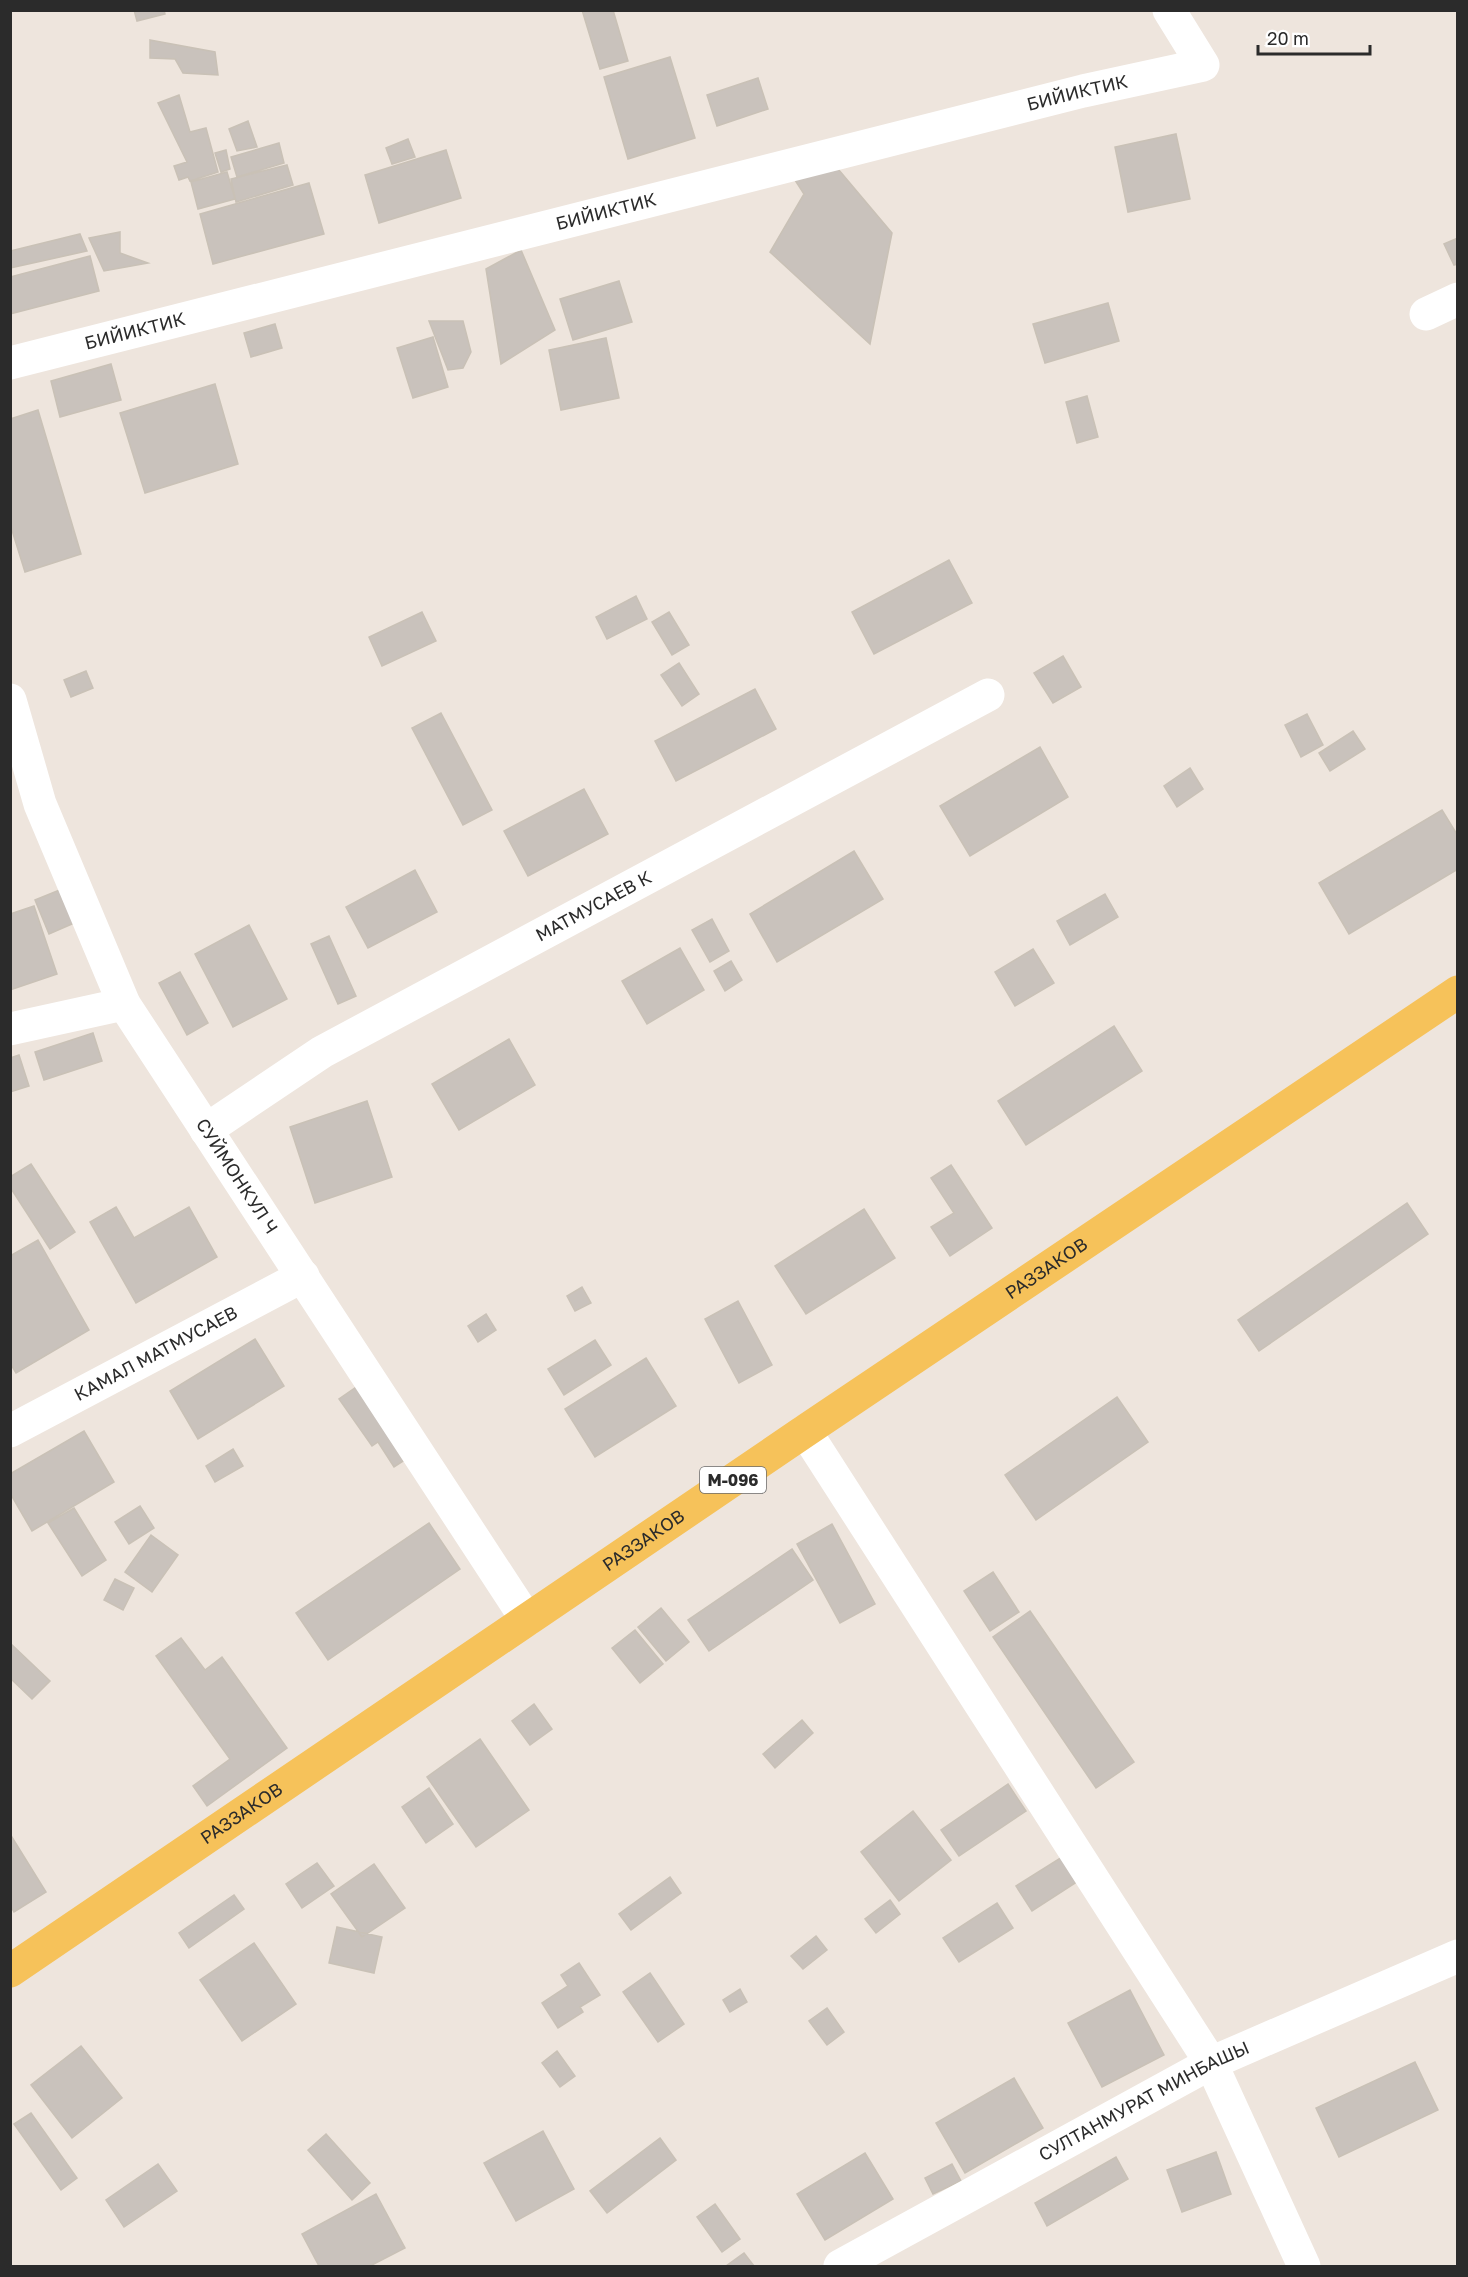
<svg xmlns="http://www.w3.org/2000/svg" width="1468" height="2277" viewBox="0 0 1468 2277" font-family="'Golos Text',sans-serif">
<rect width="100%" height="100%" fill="#eee5dd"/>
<path fill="#c9c2bc" stroke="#c9c1b6" stroke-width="1.5" d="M134,10H164L165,14L137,21Z
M582,10H613L628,61L600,69Z
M150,40L215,52L218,75L183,73L175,59L150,58Z
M670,57L695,138L628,159L604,77Z
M758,78L768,109L717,126L707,95Z
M179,95L190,132L206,128L218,172L190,181L188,177L179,180L174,166L187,162L158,103Z
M248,121L257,147L237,151L229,129Z
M1176,134L1190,199L1128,212L1115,147Z
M408,139L415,157L392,164L386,148Z
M279,143L284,163L237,177L231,157Z
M226,150L230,169L221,172L215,153Z
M446,150L461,198L379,223L365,175Z
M833,163L892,233L870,344L770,252L804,194L795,180Z
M287,165L293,185L236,202L231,179Z
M227,172L235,199L198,209L191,182Z
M309,183L324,234L213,264L200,214Z
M120,232V253L148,263L104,271L89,238Z
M80,234L87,251L10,268V251Z
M1458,238V264L1454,265L1444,244Z
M521,250L555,330L501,364L486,269Z
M90,256L99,291L10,314V277Z
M619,281L632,322L573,340L560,299Z
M1108,303L1119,341L1045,363L1033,324Z
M429,321H463L471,352L463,368L448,370Z
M275,324L282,348L251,357L244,333Z
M433,337L448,387L413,398L397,348Z
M606,338L619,398L561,410L549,350Z
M111,364L121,400L60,417L51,381Z
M215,384L238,464L145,493L120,413Z
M1087,396L1098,437L1077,443L1066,402Z
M38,410L81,554L25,572L10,524V419Z
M949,560L972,603L874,654L852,612Z
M636,596L647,619L607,639L596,617Z
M422,612L436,641L382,666L369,637Z
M669,612L689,645L672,655L652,622Z
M1063,656L1081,687L1053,703L1034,673Z
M679,663L699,694L682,706L661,675Z
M86,671L93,688L71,697L64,680Z
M755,689L776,729L676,781L655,741Z
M441,713L492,810L463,825L412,728Z
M1307,714L1323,745L1301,757L1285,725Z
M1353,731L1365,749L1330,771L1319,753Z
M1040,747L1068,797L970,856L940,806Z
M1190,768L1203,789L1177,807L1164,786Z
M584,789L608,834L528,876L504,831Z
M1442,810L1458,836V869L1349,934L1319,883Z
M854,851L883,899L777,962L750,914Z
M415,870L437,912L368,948L346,907Z
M67,887L81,920L49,934L35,900Z
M1105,894L1118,917L1070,945L1057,921Z
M34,906L57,974L10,990V914Z
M712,919L729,951L710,962L692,930Z
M249,925L287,999L233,1027L195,954Z
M329,936L356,996L338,1004L311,944Z
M680,948L704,990L647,1024L622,981Z
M1033,949L1054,983L1015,1006L995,972Z
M731,961L742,980L725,991L714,971Z
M180,972L208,1023L187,1035L159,983Z
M1114,1026L1142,1071L1026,1145L998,1101Z
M93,1033L102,1061L44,1080L35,1052Z
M509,1039L535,1085L459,1130L432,1084Z
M19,1055L29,1086L10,1092V1058Z
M367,1101L392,1177L315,1203L290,1127Z
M31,1164L75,1232L50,1249L10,1187V1177Z
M951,1165L992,1228L950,1256L931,1227L954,1213L931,1178Z
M1407,1203L1428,1234L1259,1351L1238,1320Z
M116,1207L134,1238L189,1207L217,1257L136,1303L90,1222Z
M864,1209L895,1258L806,1314L775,1266Z
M38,1240L89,1330L16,1373L10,1363V1256Z
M582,1287L591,1303L575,1311L567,1296Z
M738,1301L772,1365L739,1383L705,1319Z
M486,1314L496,1330L478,1342L468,1326Z
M255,1339L284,1386L198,1439L170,1391Z
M595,1340L611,1365L564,1395L548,1369Z
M646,1358L676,1406L595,1457L565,1409Z
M362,1383L411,1456L394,1467L378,1442L372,1446L339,1399Z
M1117,1397L1148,1442L1036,1520L1005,1475Z
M84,1431L114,1482L32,1531L10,1493V1474Z
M233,1449L243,1466L215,1482L206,1466Z
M140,1506L154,1528L129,1544L115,1522Z
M74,1508L106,1560L82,1576L48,1523Z
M429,1523L460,1569L328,1660L296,1613Z
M832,1524L875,1604L840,1623L797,1544Z
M151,1535L178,1555L152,1592L125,1572Z
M792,1549L813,1580L709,1651L688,1620Z
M993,1572L1019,1612L990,1631L964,1591Z
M115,1579L134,1588L123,1610L104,1600Z
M661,1608L689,1642L666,1661L638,1627Z
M1030,1611L1134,1762L1096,1788L993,1637Z
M635,1630L663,1664L640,1683L612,1648Z
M181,1638L205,1670L222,1657L287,1748L207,1806L193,1786L230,1759L156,1656Z
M10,1643L50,1681L32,1699L10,1678Z
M534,1704L552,1729L530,1745L512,1721Z
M802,1720L813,1733L775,1768L763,1754Z
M480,1739L529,1810L476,1847L427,1777Z
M1008,1784L1026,1811L959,1856L941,1830Z
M429,1788L453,1824L426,1843L402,1807Z
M913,1811L951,1860L899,1901L861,1852Z
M10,1834L46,1892L14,1912L10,1905Z
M1070,1852L1086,1876L1032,1911L1016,1886Z
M317,1863L334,1886L302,1908L286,1884Z
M374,1864L405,1908L362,1937L331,1894Z
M670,1877L681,1893L631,1930L619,1914Z
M234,1895L244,1909L189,1948L179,1933Z
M890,1900L900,1914L876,1933L865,1919Z
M997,1903L1013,1928L959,1962L943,1938Z
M337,1927L382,1937L374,1973L329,1963Z
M816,1936L827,1950L803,1969L791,1956Z
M254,1943L296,2004L242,2041L200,1980Z
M579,1963L600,1995L580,2007L583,2012L558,2028L542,2003L568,1986L561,1975Z
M650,1973L684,2024L658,2042L623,1992Z
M740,1989L747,2002L730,2012L723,2000Z
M1130,1990L1164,2055L1102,2087L1068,2023Z
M827,2008L844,2032L827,2045L809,2021Z
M81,2046L122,2098L72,2138L31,2085Z
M557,2051L575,2076L560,2087L542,2063Z
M1415,2062L1438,2110L1339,2157L1316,2108Z
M1014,2078L1043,2128L965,2173L936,2123Z
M31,2113L77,2178L61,2190L14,2124Z
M543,2131L574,2189L516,2221L484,2163Z
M326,2134L370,2183L352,2200L308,2150Z
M660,2138L676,2160L607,2213L590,2191Z
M1216,2152L1231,2194L1182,2212L1167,2170Z
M865,2153L893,2199L825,2240L797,2194Z
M1116,2157L1128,2179L1047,2226L1035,2203Z
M158,2164L177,2191L124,2227L106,2200Z
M952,2164L961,2181L933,2194L925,2178Z
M376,2194L405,2248L370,2266H319L302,2234Z
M715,2204L740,2239L722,2252L697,2217Z
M744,2253L754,2266H726Z"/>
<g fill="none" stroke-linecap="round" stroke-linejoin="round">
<g stroke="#fff" stroke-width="33">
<path d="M1426,314L1458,299"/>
<path id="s1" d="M10,363L1083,91L1203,65L1169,10"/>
<path id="s2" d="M10,700L40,804L124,1004L527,1620"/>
<path d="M10,1029L124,1004"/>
<path id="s3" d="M206,1130L322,1052L988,695"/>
<path id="s4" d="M10,1431L303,1276"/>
<path d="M805,1431L1211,2063L1304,2266"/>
<path id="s5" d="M840,2266L1211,2063L1458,1956"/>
</g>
<path stroke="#f6c25a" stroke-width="33" id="s6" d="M10,1971L805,1431L1458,992"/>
</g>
<g text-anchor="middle" stroke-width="4.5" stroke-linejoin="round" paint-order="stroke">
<rect fill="#fff" stroke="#6b6b6b" stroke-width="1.5" x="700" y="1467" width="66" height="26" rx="4.5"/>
<g font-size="16" font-weight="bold" fill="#2b2b2b">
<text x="733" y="1486">М-096</text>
</g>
<g font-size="18" fill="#2b2b2b" stroke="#fff">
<text dy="6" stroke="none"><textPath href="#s1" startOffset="1101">БИЙИКТИК</textPath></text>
<text dy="6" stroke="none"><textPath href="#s1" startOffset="615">БИЙИКТИК</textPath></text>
<text dy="6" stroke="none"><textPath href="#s1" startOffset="129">БИЙИКТИК</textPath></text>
<text dy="6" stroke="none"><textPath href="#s3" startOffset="448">МАТМУСАЕВ К</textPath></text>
<text dy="6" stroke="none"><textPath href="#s2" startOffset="531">СУЙМОНКУЛ Ч</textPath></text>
<text dy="6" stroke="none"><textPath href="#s6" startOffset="1252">РАЗЗАКОВ</textPath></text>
<text dy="6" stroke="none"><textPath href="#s4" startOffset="165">КАМАЛ МАТМУСАЕВ</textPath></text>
<text dy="6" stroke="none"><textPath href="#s6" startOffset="766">РАЗЗАКОВ</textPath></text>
<text dy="6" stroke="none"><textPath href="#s6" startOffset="280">РАЗЗАКОВ</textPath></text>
<text dy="6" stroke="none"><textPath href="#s5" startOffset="346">СУЛТАНМУРАТ МИНБАШЫ</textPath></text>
</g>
</g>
<rect width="1468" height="2277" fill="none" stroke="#2b2b2b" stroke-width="24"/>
<path d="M1258 45v9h112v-9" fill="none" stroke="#2b2b2b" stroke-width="3"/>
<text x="1267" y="45" font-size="18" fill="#2b2b2b" stroke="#ffffff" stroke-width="4.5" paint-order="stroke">20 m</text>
</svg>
